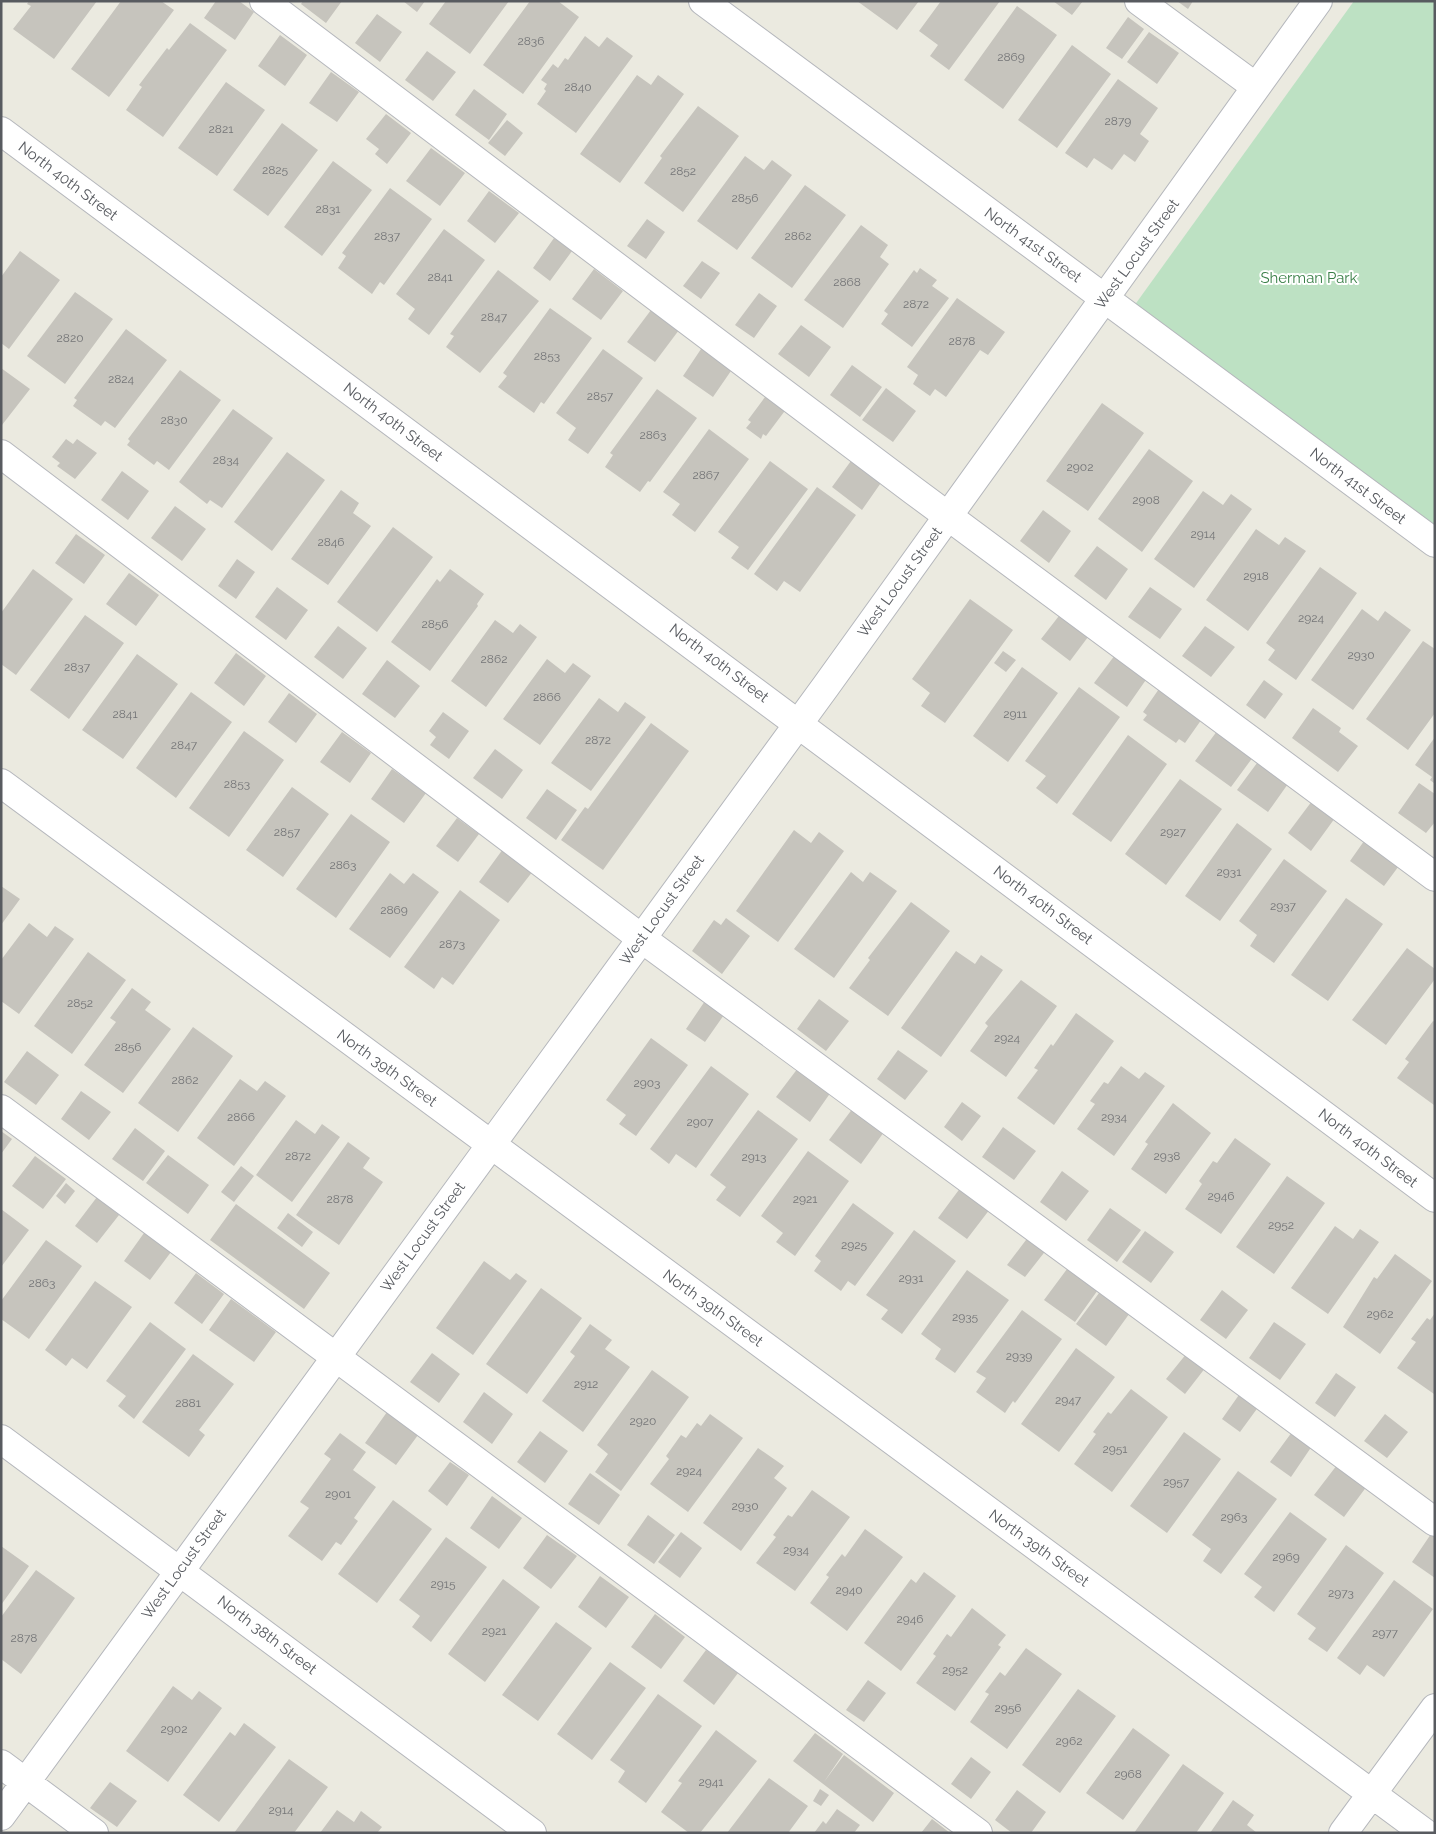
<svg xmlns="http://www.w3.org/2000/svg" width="1436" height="1834" viewBox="0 0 1436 1834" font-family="Raleway,sans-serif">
<rect width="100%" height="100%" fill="#ebeae0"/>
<path fill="#bde1c3" d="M1354,1H1435V528L1134,306Z"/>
<path fill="#c6c4bd" d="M29,1H97L54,59L13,29L31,6L27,4Z
M121,1H161L174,10L109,97L71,69Z
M216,1H239L254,12L235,40L204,18Z
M303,1H342L326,23L301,4Z
M403,1H425L417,12Z
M446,1H509L470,54L429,24Z
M530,1H558L579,17L523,94L483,65Z
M857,1H919L897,30Z
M941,1H1000L949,70L930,56L938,45L919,31Z
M1053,1H1083L1072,15Z
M1177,1H1193L1188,9Z
M1017,6L1057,35L1003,109L964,80Z
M377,14L402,32L380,62L355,43Z
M1128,17L1144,29L1122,59L1106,48Z
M190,23L227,50L163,137L126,110L142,87L139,85L167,48L169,50Z
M1149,32L1179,53L1157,84L1127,62Z
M280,35L307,55L285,86L258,66Z
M585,36L599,47L607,37L633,56L576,133L537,104L546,91L544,89L547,84L541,80L553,64L558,68L565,58L568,60Z
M1072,45L1111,74L1057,148L1018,120Z
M427,51L456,72L433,101L405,80Z
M331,72L359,92L337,122L309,103Z
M637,75L651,85L658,75L684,94L620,183L580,154Z
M1118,79L1158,108L1140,134L1149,141L1135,162L1124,154L1112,170L1094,158L1087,168L1065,153Z
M226,82L265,110L217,176L178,148Z
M474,89L507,114L489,140L455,115Z
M698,106L739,136L683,212L644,183L662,158L660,156Z
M386,114L411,133L387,164L375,154L379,149L366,139Z
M507,120L523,133L505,156L488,143Z
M282,123L318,150L268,216L233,190Z
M431,148L465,173L440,206L406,181Z
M745,156L764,170L772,160L792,175L737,250L697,221Z
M333,161L372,190L322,256L284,227Z
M805,185L846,215L792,288L751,258Z
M390,188L432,219L384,285L380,282L372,294L338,268L346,256L342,253Z
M489,191L519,213L495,243L467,221Z
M647,219L665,232L646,259L627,246Z
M861,225L888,245L880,257L889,264L843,328L804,300Z
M444,229L485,260L429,335L408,319L415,309L396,294Z
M554,238L572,251L550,281L533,268Z
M20,251L60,280L9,349L1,343V277Z
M702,261L720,273L701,299L683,286Z
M920,268L937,280L932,286L949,298L912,347L881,324L888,314L884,311L914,270L917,273Z
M594,269L623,291L601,320L572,299Z
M498,270L539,301L480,373L446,347L454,336L450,334Z
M75,292L113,319L65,384L27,356Z
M759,293L777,306L754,338L735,325Z
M957,298L1005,332L988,355L980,350L946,397L935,389L930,396L913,384L918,375L907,367Z
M550,308L592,338L544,404L541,402L534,413L498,387L507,376L503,373Z
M651,310L679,330L655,362L627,342Z
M801,325L831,347L809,377L778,354Z
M126,329L167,360L115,428L105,421L101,426L73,406L77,400L74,398Z
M703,346L733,368L713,397L683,376Z
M603,349L643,378L588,454L568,440L576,428L556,413Z
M852,365L882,387L860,417L830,395Z
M1,368L30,389L2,425L1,424Z
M180,370L221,400L169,470L157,461L154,465L127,445L130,441L128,439Z
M886,388L916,411L893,442L862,420Z
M657,389L697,418L650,482L648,481L640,492L605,467L613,455L610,453Z
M768,393L787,408L766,436L763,434L761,439L746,428L751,422L748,420Z
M1102,403L1144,433L1088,511L1046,481Z
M233,409L273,438L222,508L210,500L207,504L179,482Z
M709,429L749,459L695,532L672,515L680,504L663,492Z
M66,439L73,444L77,439L97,453L75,479L57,466L60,463L52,457Z
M1149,449L1193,481L1142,552L1098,519Z
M287,452L325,480L272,551L234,522Z
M856,454L885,477L862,510L832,487Z
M770,461L808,489L748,570L731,558L739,547L718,532Z
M122,471L149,491L128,520L101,500Z
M817,487L856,515L800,592L784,581L777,591L754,574Z
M341,490L359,503L353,513L371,526L328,585L291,559Z
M1203,491L1223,505L1231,494L1252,509L1194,588L1154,559Z
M175,506L206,529L182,561L151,538Z
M1043,510L1071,531L1049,563L1020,541Z
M393,527L433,557L377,632L337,602Z
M1256,529L1279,545L1285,537L1306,551L1248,631L1206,600Z
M76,534L105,555L84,584L55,563Z
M1097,546L1128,569L1106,600L1074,576Z
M237,559L255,572L236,599L218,586Z
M1320,567L1357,593L1296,680L1268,660L1275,650L1266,643Z
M33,569L73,599L16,675L1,664V613Z
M450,569L484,594L477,604L478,606L430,671L391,642L437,579L440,582Z
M129,573L159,595L136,626L106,604Z
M277,587L308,610L286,640L255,617Z
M1150,587L1182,609L1160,639L1128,617Z
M970,599L1013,630L945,723L921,706L930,693L912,679Z
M1362,609L1378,621L1385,611L1411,630L1353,710L1311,680Z
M1062,612L1091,633L1070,661L1041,639Z
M85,615L124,643L69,719L30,690Z
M495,620L513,633L520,624L537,637L486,707L451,681Z
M338,626L367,648L343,679L314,657Z
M1205,626L1235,647L1211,677L1182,656Z
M1423,641L1435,649V713L1408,750L1366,719Z
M1003,651L1016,660L1006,672L994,663Z
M1118,651L1150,674L1127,707L1094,683Z
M236,653L266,676L244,706L214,683Z
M137,654L178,684L123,759L82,730Z
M547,659L565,673L573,663L591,676L540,745L503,719Z
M387,660L420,686L395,718L362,694Z
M1022,667L1058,693L1008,762L973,736Z
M1264,680L1283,694L1265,719L1246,705Z
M1161,686L1204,716L1185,743L1179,739L1176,743L1143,720L1147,715L1143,712Z
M1079,687L1120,717L1057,804L1036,788L1046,776L1025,761Z
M191,692L232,722L176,798L136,768Z
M289,693L317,714L296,743L268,722Z
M599,698L618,712L625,702L646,717L591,791L551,763Z
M1313,708L1341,728L1339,732L1358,746L1338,772L1292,738Z
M443,712L469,731L449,759L430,745L436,737L429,731Z
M651,723L689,751L603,870L561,840L585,807L588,809Z
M1220,727L1256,753L1231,787L1195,761Z
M244,731L284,760L229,837L189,808Z
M342,732L371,753L350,783L320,762Z
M1128,735L1167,764L1111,842L1072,814Z
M1435,737V784L1430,780L1432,777L1415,765Z
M495,749L523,770L502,799L473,778Z
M1260,759L1290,781L1268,812L1237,790Z
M392,769L426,793L404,823L371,799Z
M1180,779L1222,809L1166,885L1125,854Z
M1419,783L1435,794V822L1426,833L1398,813Z
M292,787L329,814L283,877L246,850Z
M547,789L577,810L556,840L526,818Z
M1312,801L1335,818L1311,851L1288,833Z
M351,814L390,842L336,918L296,889Z
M457,818L479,834L458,862L436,846Z
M1237,823L1272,849L1220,921L1185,896Z
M794,830L811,843L819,832L844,851L778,942L736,911Z
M1369,834L1404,859L1384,886L1350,861Z
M503,849L533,871L508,903L479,882Z
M1284,859L1327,891L1274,963L1250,946L1257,935L1239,921Z
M851,872L863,882L870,872L897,891L834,978L794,949Z
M390,873L404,884L413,873L439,892L390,958L349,929Z
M1,886L20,899L1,925Z
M460,890L500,920L453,985L442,977L434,989L404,967Z
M1346,898L1383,924L1328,1001L1291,975Z
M911,902L950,931L888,1016L849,988L870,960L868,958Z
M726,918L750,936L722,974L692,951L714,920L721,925Z
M29,923L47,937L55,926L74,939L19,1014L1,1001V960Z
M1407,948L1435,969V979L1386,1045L1352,1020Z
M956,951L975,964L981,955L1003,970L941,1057L901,1028Z
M88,952L126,980L72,1054L34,1026Z
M1021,980L1057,1006L1006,1077L970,1051L988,1026L985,1023Z
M132,988L151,1002L145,1010L171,1029L123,1093L84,1065L116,1022L110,1018Z
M707,998L726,1012L705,1042L686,1029Z
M819,999L849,1021L826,1051L797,1029Z
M1076,1013L1114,1041L1054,1125L1017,1098L1038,1070L1034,1068L1051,1044L1053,1046Z
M1433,1021L1435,1022L1434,1105L1397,1078L1409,1062L1405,1059Z
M193,1027L233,1056L178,1132L138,1103Z
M651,1038L688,1065L636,1136L619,1124L626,1115L606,1100Z
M898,1050L928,1071L905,1100L877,1079Z
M27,1051L59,1075L36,1105L4,1082Z
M711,1066L749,1094L696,1168L676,1154L669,1164L650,1149Z
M1121,1066L1139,1079L1145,1072L1165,1086L1114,1156L1077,1129L1095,1104L1090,1101L1104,1082L1108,1084Z
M798,1068L831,1092L810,1122L776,1097Z
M240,1079L257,1091L265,1081L286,1096L234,1166L197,1138Z
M81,1091L111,1112L89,1140L61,1119Z
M962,1102L981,1116L962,1141L944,1127Z
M1173,1103L1211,1133L1166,1194L1131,1169L1148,1144L1145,1142Z
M853,1108L884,1132L861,1164L829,1140Z
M758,1110L798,1139L740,1217L716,1200L726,1187L710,1175Z
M296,1120L315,1134L322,1124L340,1137L292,1202L256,1175Z
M1003,1127L1036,1151L1014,1180L982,1157Z
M135,1128L165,1151L143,1181L112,1159Z
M1,1131L12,1139L1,1154Z
M1235,1138L1271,1164L1221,1234L1185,1209L1202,1184L1199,1181L1213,1161L1217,1163Z
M348,1142L370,1158L363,1168L383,1182L339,1245L296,1215Z
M808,1151L849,1181L795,1256L776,1242L783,1233L761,1216Z
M168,1155L209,1185L188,1214L146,1183Z
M35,1156L66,1179L43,1209L12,1186Z
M241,1166L254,1176L234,1202L221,1192Z
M1062,1171L1089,1191L1066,1221L1040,1202Z
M1287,1176L1325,1203L1274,1274L1236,1247Z
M66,1183L75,1191L65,1204L56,1196Z
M961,1187L990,1209L967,1239L938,1218Z
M97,1197L119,1215L97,1243L75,1226Z
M853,1203L894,1233L855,1286L848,1281L841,1291L814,1271L821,1261L815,1256Z
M236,1204L330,1273L304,1309L210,1240Z
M1110,1208L1141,1230L1117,1262L1087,1240Z
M1,1209L29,1230L1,1267Z
M288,1213L313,1232L302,1247L277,1228Z
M1335,1226L1353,1239L1360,1229L1379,1242L1328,1314L1291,1288Z
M914,1230L956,1261L902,1334L881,1319L888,1310L866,1295Z
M1145,1231L1174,1252L1151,1283L1122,1262Z
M144,1233L171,1252L150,1280L124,1261Z
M1029,1236L1047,1249L1025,1277L1007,1265Z
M46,1240L82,1266L29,1339L1,1319V1301Z
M1395,1254L1432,1281L1380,1354L1343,1327L1374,1277L1377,1279Z
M484,1261L510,1280L516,1273L527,1281L473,1355L436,1328Z
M1070,1265L1100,1287L1075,1322L1044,1300Z
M967,1270L1009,1300L955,1373L935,1359L941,1349L921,1334Z
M196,1273L224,1294L202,1324L174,1303Z
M95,1281L132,1307L87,1369L72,1358L66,1366L45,1350Z
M541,1288L582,1318L527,1394L486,1364Z
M1102,1289L1132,1310L1106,1346L1076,1324Z
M1222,1290L1248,1310L1226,1339L1200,1320Z
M231,1299L276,1332L254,1362L209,1330Z
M1022,1310L1062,1339L1015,1403L1013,1401L1005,1413L976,1392L986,1378L976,1372Z
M1435,1313V1393L1434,1394L1397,1368L1416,1342L1411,1339L1427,1318L1430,1320Z
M150,1322L186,1349L134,1419L118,1406L126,1396L106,1381Z
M1274,1322L1306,1344L1280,1380L1249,1358Z
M590,1324L612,1340L605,1349L630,1367L583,1432L542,1401L575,1356L570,1352Z
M1076,1348L1115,1377L1059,1452L1021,1424Z
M432,1353L460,1374L439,1403L410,1382Z
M1187,1353L1206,1367L1185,1394L1166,1379Z
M193,1354L234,1384L199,1430L205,1435L189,1457L142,1422Z
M652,1370L689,1397L621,1491L595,1472L608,1454L597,1445Z
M1336,1373L1356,1387L1335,1417L1315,1403Z
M1131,1389L1168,1417L1112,1492L1074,1464L1096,1434L1093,1432L1108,1412L1111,1414Z
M484,1392L513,1414L492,1444L463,1422Z
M1241,1392L1259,1406L1240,1432L1222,1419Z
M387,1412L418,1435L396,1465L365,1443Z
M710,1414L743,1438L688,1512L650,1484L669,1459L666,1456L681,1435L686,1438L697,1423L701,1426Z
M1385,1414L1408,1432L1387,1458L1364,1441Z
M540,1431L568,1451L545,1483L517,1462Z
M1184,1432L1221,1459L1167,1533L1130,1506Z
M1292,1432L1312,1446L1291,1477L1270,1462Z
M340,1433L366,1452L353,1470L376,1487L354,1518L358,1521L341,1545L336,1542L322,1561L288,1536L309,1508L300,1502L331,1459L324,1454Z
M758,1448L784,1466L774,1478L787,1488L741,1551L703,1523Z
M450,1462L469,1475L447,1506L428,1491Z
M1337,1465L1367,1486L1344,1517L1314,1495Z
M1238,1471L1277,1499L1221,1574L1203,1561L1211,1549L1192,1535Z
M590,1473L620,1495L599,1525L568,1504Z
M812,1490L850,1517L795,1591L756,1563L776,1537L773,1535L788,1515L792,1517Z
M492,1496L522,1518L499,1549L470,1528Z
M393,1500L432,1529L377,1603L338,1574Z
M1290,1512L1327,1539L1274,1612L1254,1597L1262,1587L1244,1574Z
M648,1515L675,1535L654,1564L627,1545Z
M865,1529L903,1557L847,1631L810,1603L829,1577L826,1575L842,1554L845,1557Z
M1433,1531L1435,1533V1578L1412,1562Z
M681,1532L702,1548L680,1578L658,1562Z
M547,1535L577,1556L551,1589L523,1568Z
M446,1537L487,1567L431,1642L412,1627L420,1616L399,1600Z
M1346,1545L1384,1573L1327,1652L1308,1639L1316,1628L1297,1614Z
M1,1546L29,1566L1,1605Z
M36,1570L75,1598L21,1674L1,1659V1617Z
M924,1572L956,1596L901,1671L864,1643L911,1579L916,1583Z
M600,1576L629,1597L606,1628L578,1607Z
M503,1579L540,1607L485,1682L448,1654Z
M1394,1580L1433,1609L1384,1677L1367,1665L1360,1675L1337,1658Z
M972,1608L1006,1635L998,1645L1001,1647L955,1711L916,1683L936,1656L933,1654L947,1634L951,1637Z
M655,1614L685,1637L661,1669L631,1647Z
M556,1622L592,1648L538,1721L502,1695Z
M1026,1648L1062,1674L1007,1749L970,1722L989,1694L985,1692L1000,1672L1005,1676Z
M706,1650L738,1673L714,1705L683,1681Z
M610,1662L646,1688L592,1760L557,1734Z
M868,1680L886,1693L864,1722L846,1710Z
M173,1686L192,1700L199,1691L222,1708L168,1782L126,1751Z
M1078,1689L1116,1716L1060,1793L1022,1765Z
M658,1694L702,1726L646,1803L618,1782L625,1771L610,1760Z
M244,1723L276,1747L219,1822L183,1795L230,1732L235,1736Z
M1133,1728L1170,1755L1123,1820L1086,1793Z
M716,1730L757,1761L700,1833H689L661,1812L682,1783L678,1781Z
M815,1733L843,1754L824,1782L844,1755L894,1793L873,1822L793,1761Z
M971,1757L991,1772L971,1799L951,1784Z
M289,1759L328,1787L294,1833H234Z
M1183,1764L1224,1793L1196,1833H1134Z
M769,1778L808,1806L788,1833H727Z
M110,1782L137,1801L117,1827L90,1808Z
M820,1789L829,1795L821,1806L813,1801Z
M1017,1790L1046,1812L1031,1833H1012L995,1820Z
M1233,1800L1254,1815L1247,1825L1257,1833H1210Z
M837,1809L860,1825L854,1833H814L823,1821L826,1824Z
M337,1810L354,1822L361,1811L382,1827L377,1833H320Z
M932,1819L950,1833H921Z"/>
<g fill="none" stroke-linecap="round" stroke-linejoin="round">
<defs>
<path id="minor" d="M264,1L914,491L1435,877
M703,1L1435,543
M1139,1L1256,87
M1,131L1435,1198
M1,454L641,938L1435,1522
M1,783L1425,1833
M1,1109L978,1833
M1,1439L532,1833
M1,1764L94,1833
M1,1816L826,686L1318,1
M1343,1833L1435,1708"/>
</defs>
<use href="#minor" stroke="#b5b7bc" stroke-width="30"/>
<use href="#minor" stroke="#fff" stroke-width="28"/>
</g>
<g text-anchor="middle" stroke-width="4" stroke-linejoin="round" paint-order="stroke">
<g font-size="12" fill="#747577">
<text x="531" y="45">2836</text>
<text x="1011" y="61">2869</text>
<text x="578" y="91">2840</text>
<text x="1118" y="125">2879</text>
<text x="221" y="133">2821</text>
<text x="275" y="174">2825</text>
<text x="683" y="175">2852</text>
<text x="745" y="202">2856</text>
<text x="328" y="213">2831</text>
<text x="387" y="240">2837</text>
<text x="798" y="240">2862</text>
<text x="440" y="281">2841</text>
<text x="847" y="286">2868</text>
<text x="916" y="308">2872</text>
<text x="494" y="321">2847</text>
<text x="70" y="342">2820</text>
<text x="962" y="345">2878</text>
<text x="547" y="360">2853</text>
<text x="121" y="383">2824</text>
<text x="600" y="400">2857</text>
<text x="174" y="424">2830</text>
<text x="653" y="439">2863</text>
<text x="226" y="464">2834</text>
<text x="1080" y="471">2902</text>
<text x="706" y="479">2867</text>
<text x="1146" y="504">2908</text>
<text x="1203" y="538">2914</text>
<text x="331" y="546">2846</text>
<text x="1256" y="580">2918</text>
<text x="1311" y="622">2924</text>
<text x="435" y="628">2856</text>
<text x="1361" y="659">2930</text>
<text x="494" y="663">2862</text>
<text x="77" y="671">2837</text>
<text x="547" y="701">2866</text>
<text x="125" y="718">2841</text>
<text x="1015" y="718">2911</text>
<text x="598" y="744">2872</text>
<text x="184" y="749">2847</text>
<text x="237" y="788">2853</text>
<text x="287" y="836">2857</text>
<text x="1173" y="836">2927</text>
<text x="343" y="869">2863</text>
<text x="1229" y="876">2931</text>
<text x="1283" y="910">2937</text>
<text x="394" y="914">2869</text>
<text x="452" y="948">2873</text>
<text x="80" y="1007">2852</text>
<text x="1007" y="1042">2924</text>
<text x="128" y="1051">2856</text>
<text x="185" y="1084">2862</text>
<text x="647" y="1087">2903</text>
<text x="241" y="1121">2866</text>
<text x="1114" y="1121">2934</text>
<text x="700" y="1126">2907</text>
<text x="298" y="1160">2872</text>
<text x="1167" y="1160">2938</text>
<text x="754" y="1161">2913</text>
<text x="1221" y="1200">2946</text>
<text x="340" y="1203">2878</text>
<text x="805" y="1203">2921</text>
<text x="1281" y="1229">2952</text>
<text x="854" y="1249">2925</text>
<text x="911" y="1282">2931</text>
<text x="42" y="1287">2863</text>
<text x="1380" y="1318">2962</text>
<text x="965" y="1321">2935</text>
<text x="1019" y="1360">2939</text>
<text x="586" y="1388">2912</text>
<text x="1068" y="1404">2947</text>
<text x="188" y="1407">2881</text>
<text x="643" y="1425">2920</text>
<text x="1115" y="1453">2951</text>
<text x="689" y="1475">2924</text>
<text x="1176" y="1486">2957</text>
<text x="338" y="1498">2901</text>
<text x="745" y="1510">2930</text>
<text x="1234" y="1521">2963</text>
<text x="796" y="1554">2934</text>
<text x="1286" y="1561">2969</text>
<text x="443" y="1588">2915</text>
<text x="849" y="1594">2940</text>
<text x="1341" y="1597">2973</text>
<text x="910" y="1623">2946</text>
<text x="494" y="1635">2921</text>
<text x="1385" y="1637">2977</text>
<text x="24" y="1642">2878</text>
<text x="955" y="1674">2952</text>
<text x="1008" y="1712">2956</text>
<text x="174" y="1733">2902</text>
<text x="1069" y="1745">2962</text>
<text x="1128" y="1778">2968</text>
<text x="711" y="1786">2941</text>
<text x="281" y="1814">2914</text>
</g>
<g font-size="15" fill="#585b60" stroke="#fff">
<text transform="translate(68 181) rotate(37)" y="5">North 40th Street</text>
<text transform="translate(1033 245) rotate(36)" y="5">North 41st Street</text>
<text transform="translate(1137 254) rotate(-54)" y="5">West Locust Street</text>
<text transform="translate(393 422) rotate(37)" y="5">North 40th Street</text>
<text transform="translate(1358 486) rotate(37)" y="5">North 41st Street</text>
<text transform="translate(900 582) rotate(-54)" y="5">West Locust Street</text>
<text transform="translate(719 663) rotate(37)" y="5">North 40th Street</text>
<text transform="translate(1043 905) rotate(37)" y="5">North 40th Street</text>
<text transform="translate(662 910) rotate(-54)" y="5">West Locust Street</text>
<text transform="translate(387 1068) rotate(36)" y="5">North 39th Street</text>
<text transform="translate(1368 1148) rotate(37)" y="5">North 40th Street</text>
<text transform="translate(423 1237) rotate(-54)" y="5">West Locust Street</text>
<text transform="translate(713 1308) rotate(36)" y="5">North 39th Street</text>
<text transform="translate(1039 1548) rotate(36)" y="5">North 39th Street</text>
<text transform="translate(184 1564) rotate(-54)" y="5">West Locust Street</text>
<text transform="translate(267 1635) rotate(37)" y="5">North 38th Street</text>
</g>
<g font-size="15" fill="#397f47" stroke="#fff">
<text x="1309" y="283">Sherman Park</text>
</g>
</g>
<rect width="1436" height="1834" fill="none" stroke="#585b60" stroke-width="5"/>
</svg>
